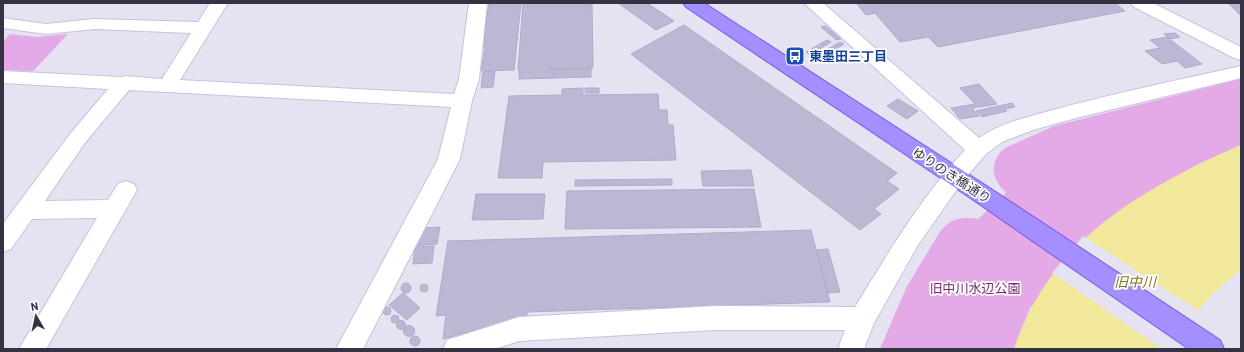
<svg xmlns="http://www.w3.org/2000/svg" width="1244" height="352" viewBox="0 0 1244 352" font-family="Barlow,'Noto Sans JP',sans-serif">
<rect width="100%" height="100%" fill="#e5e2f2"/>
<path fill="#e3aae7" d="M10,34L36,37L68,34L33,71L3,70V42Z
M1241,79V145L1194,166L1030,308L1014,349H880L906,288L941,230C954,217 961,217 978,219L1006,193C1004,190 1000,187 998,183C990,171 994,156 1005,148L1054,126Z"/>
<path fill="#f1e89c" d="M1241,145V269C1213,292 1189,316 1174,349H1014C1050,239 1142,189 1241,145Z"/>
<path fill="#e5e2f2" d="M1083,236L1199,311L1183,334L1177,349H1162L1052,273Z"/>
<path fill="#bab8d3" stroke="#aeabce" d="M489,3H521L514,70L481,71L485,47H482Z
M523,3H592L593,68L549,69H591V77L519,79V70H518Z
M618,3H647L674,21L656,30Z
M864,3H1115L1125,11L938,47L928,37L900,42L875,13L866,15L857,4Z
M1228,3H1241V16Z
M684,25L897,173L887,181L899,189L874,209L881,214L860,230L631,54Z
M826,26L841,39L836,40L821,27Z
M1175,33L1180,37L1170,39L1164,34Z
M1167,37L1202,64L1185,68L1177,61L1162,64L1145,51L1160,48L1150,40Z
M827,40L831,42L810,55L806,52Z
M840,42L844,44L818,60L814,57Z
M495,71L493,87L481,88L483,72Z
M979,84L997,104L972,108L979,116L960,119L951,108L975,104L960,88Z
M583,88V95L658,94L659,110H667L668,125H673L676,160L543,162L542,178H498L509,96L562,95V89Z
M585,88H599V93H585Z
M898,99L918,111L907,119L887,106Z
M1012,103L1015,107L1005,109L1007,111L982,117L976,111Z
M751,170L754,186H703L701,171Z
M672,179V185L575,186V180Z
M754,189L761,227L565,229L567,191Z
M476,194H545L543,219L472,220Z
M440,227L437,244L412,246L422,228Z
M811,230L830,302L527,312V316L443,339L446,315L436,316L448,241Z
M434,246L432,263L413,264L415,247Z
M828,249L840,292L828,293L817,250Z
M401 288a5 5 0 1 1 10 0a5 5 0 1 1-10 0Z
M420 288a4 4 0 1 1 8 0a4 4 0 1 1-8 0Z
M403,293L420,308L407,320L389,305Z
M383 311a4 4 0 1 1 8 0a4 4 0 1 1-8 0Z
M391 319a4 4 0 1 1 8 0a4 4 0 1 1-8 0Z
M396.5 325a4.5 4.5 0 1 1 9 0a4.5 4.5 0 1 1-9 0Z
M403.5 331a5.5 5.5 0 1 1 11 0a5.5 5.5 0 1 1-11 0Z
M410 341a5 5 0 1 1 10 0a5 5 0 1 1-10 0Z"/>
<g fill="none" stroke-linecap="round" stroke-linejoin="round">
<defs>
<path id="minor" d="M210,3H228L180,80L454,94L459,79L469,3H487L479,79L472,101L460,159L363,349H336L438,159L451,107L129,90L84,144L45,201L108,200L118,184L126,181L134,184L137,190L46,349H19L97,218L32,219L11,249L3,252V224L70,134L108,89L3,83V71L121,77L125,76L162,79L191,33L94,29L46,34L3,28V18L46,24L94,19L198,22Z
M804,3H823L979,138C1000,123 1028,117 1053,110C1115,93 1178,80 1241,66V78L1076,118L1033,130L1002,142L986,154L962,182L918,245L874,323L864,349H838L845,330H715L519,341L494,349H443L447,340L519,317L715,306L855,307C889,252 921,197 965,150Z
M1131,3H1153L1241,47V60L1234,58L1134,7Z"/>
<path id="major" d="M683,3H704L985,185L1220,340L1224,349H1189L969,197L686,7Z"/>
</defs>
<use href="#minor" stroke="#c6c2db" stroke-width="2"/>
<use href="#major" stroke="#765de5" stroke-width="2"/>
<use href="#minor" fill="#fff" fill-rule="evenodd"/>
<use href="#major" fill="#a58eff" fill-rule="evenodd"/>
</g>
<defs>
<symbol id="bus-square" viewBox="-11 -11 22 22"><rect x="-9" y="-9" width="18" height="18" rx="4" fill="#1a4fb4" stroke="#fff"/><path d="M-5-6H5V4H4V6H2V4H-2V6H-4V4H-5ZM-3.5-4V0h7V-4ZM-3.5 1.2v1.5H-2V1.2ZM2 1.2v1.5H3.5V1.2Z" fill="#fff"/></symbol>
</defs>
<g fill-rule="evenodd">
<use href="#bus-square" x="784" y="45" width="22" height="22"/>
</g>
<g text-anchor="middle" stroke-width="3.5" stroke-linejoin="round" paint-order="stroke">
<g font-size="13" font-weight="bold" fill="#164399" stroke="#fff" text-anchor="start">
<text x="809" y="61">東墨田三丁目</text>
</g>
<g font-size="13" fill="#343343" stroke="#fff">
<text transform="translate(952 175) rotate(33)" y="5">ゆりのき橋通り</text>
</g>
<g font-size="13" fill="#75266d" stroke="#fff">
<text x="975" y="293">旧中川水辺公園</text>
</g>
<g font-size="14" font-style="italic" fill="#807723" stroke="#fff">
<text x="1135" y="287">旧中川</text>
</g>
</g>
<rect width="1244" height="352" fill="none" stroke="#343343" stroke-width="8"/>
<g transform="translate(36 316) rotate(351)" stroke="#ffffff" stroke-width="3" paint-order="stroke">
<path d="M0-3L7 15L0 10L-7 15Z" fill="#343343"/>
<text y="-6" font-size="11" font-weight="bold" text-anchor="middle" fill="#343343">N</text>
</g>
</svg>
